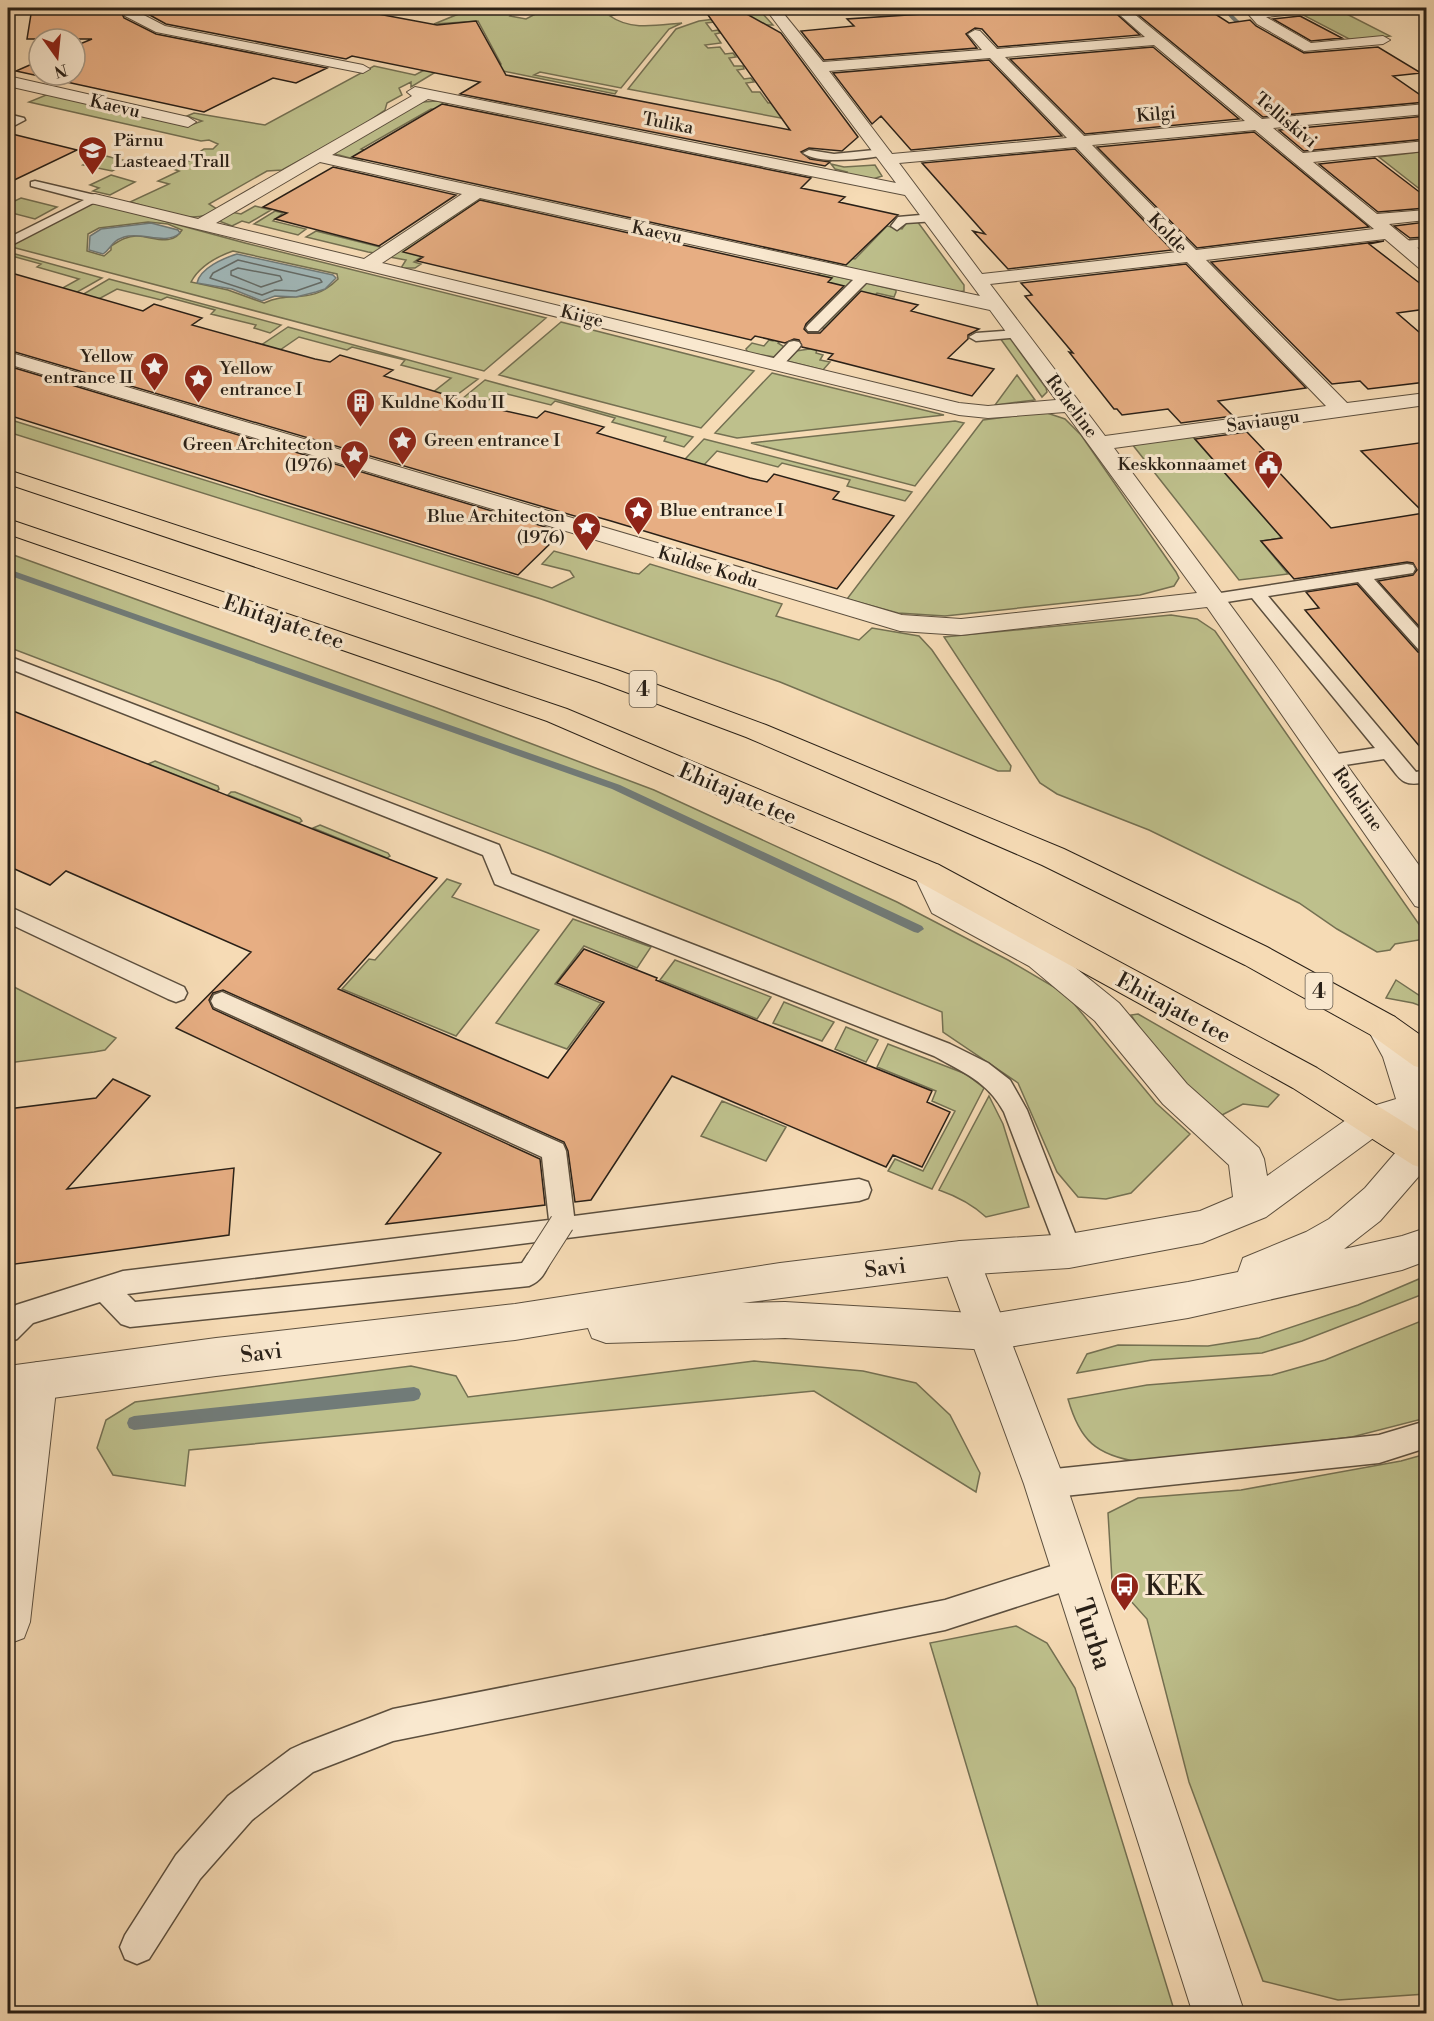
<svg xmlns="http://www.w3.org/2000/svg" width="1434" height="2021" viewBox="0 0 1434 2021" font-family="'Libre Bodoni',serif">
<rect width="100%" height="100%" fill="#f6dbb5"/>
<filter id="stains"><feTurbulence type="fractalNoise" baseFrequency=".00333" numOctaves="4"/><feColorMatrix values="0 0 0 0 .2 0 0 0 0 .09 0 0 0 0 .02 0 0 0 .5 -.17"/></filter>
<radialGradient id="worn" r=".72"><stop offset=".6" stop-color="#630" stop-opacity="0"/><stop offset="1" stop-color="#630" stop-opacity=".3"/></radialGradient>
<path fill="#bec08c" stroke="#747052" stroke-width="1.5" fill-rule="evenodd" d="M424,8H518L510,16L526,19L545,9L559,8H645L610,16C631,31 658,25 682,23L669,29L621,88L540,72L534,75L617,91L615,94L498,70L489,66L501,64L478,21L434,24L456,15L421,10Z
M1325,8H1335L1390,36L1353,41L1303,15L1331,11Z
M762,13L773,25C750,26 728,19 706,23L712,31L718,30L720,33L715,34L721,43L705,45L708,48L720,47L725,54L733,53L736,57L729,58L734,66H743L744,69L737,70L744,79L751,78L754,82L746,83L752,92H760L768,103L802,101L786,119L628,89L676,29L699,21Z
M434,65L439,70L411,87V82L399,88L402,95L387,103L385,110L357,129L282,170L267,171L209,204L217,209C195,228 154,208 130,202L169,184L158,181L179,171L173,169L195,158L192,157L204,149H213L218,144L209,140L201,141L29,102L51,93L191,125L202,121L187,116L194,113L265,125L374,66L415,75Z
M436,101L445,102L448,106L441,110L431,109L361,149L367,151V157L361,161L335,154L338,151L412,107L423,102Z
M1415,148L1426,149V194L1379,157L1420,152Z
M102,155L130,162L112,171L83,165Z
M831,164L844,167L875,165L882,176L873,179L845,175L847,172L835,169Z
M111,175L135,182L110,195L93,191L99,188L90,185Z
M21,198L57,207L35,219L8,212V204Z
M480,198L509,204V207L494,206L414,262L421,264L415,268H401L406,260L390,257Z
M94,202L245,243L546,318L484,371L8,246ZM148,222L168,224L182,230C172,247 154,237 138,236C128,235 119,241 111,246V250L104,256L87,251L88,234L99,228ZM233,251L337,274L338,279C311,306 292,290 264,303L228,290L191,282C199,267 216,257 233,251Z
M255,206L271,210L249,223L242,221L232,226L219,221L231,212L241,214Z
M275,211L283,213L273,221L306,229L298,235L254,224Z
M917,221L964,285V291L958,292L827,263L832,258L844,257L855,259L887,226L902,229L907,222Z
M316,231L380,247L382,249L375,253L368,252L306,237Z
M8,252L102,278L35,316L21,311L79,279L37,267L41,264L8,255Z
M822,273L896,290V292L894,297L877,293L832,341L817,349L816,353L823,355L820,360L830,362L823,370L787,361L796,351L809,349L828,329L798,323L778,343L786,348L775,357L748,353L746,349L752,343L764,346L769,340L773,341L813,300L815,275Z
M109,279L281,325L270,333L254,328L256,325L211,314L215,310L167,297L161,300L117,289L58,321L43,318Z
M561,322L754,371L701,428L499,375Z
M288,327L478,379L418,424L399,419L451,378L401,365L405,360L352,347L347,350L299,337L242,376L224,370Z
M1009,337L1046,388L1047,392L1042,397L1000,338Z
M772,373L944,415L737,438L715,433Z
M1017,375L1035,400L995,405Z
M485,380L693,437L684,447L664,441L666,437L612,422L615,418L555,401L551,405L499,392L447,433L428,427Z
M1044,412L1065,419L1081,435L1176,572L1179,578L1174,586L1140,595L945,616L898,613L847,599L983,420Z
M8,419L552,588L574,577L570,571L542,564L554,551L633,573L639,574L650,564L782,604L776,616L859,640L872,628L919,636L932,650L1011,766L1010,771H998L780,682L541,599L8,432Z
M955,421L964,423L915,486L751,443Z
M1193,437L1282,538L1261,541L1288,574L1239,580L1132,444Z
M704,439L912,492L905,501L847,486L850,480L782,463L778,467L717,451L673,498L654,492Z
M8,553L434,707L654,790L897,902L1008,960L1066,994L1156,1103L1190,1134L1131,1193L1106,1199L1078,1197L1057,1172L1018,1083L943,1032L942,1012L548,853L8,647Z
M1171,615L1197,619L1215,631L1423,930L1425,939L1395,944L1390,950L1377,952L1337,929L1299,903L1149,830L1057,794L1040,783L944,637Z
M155,761L218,786L219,789L217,791L148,764Z
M231,792H235L300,818L302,821L299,823L228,795Z
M320,825L388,853L390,856L387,858L313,828Z
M447,879L461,884L452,897L539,930L456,1036L342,989L369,959L375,960Z
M573,919L651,947L637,968L584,946L555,984L601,1003L567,1049L496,1023Z
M675,960L771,997L757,1019L660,980Z
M1396,980L1426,1000V1008L1413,1003L1386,998Z
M8,984L116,1038L105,1050L94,1052L8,1063Z
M784,1002L834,1022L822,1041L773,1023Z
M1138,1014L1279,1095L1268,1107L1243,1104L1222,1115L1167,1069L1131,1015Z
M846,1027L878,1040L866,1062L835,1049Z
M888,1044L966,1074L984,1088L932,1189L888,1171L895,1159L923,1171L955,1111L932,1101L936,1091L877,1067Z
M989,1096L1003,1124L1029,1207L986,1217C972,1204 956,1196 939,1190Z
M722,1101L786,1127L766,1161L701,1136Z
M1426,1276V1293L1302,1341L1262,1353L1152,1360L1077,1373L1087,1354L1118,1345L1208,1346L1259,1338L1358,1305Z
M1426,1319V1418L1352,1437L1139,1462C1096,1455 1080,1441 1068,1399L1147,1385L1272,1375L1325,1360Z
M754,1361L863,1371L916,1383L950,1415L980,1473L976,1492L814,1391L189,1450L185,1486L113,1475L97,1448L106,1420L135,1402L411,1366L456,1376L468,1397Z
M1426,1454V1994L1338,2000L1263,1981L1189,1782L1147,1619L1112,1580L1108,1513L1138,1498L1241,1490L1401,1461Z
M1016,1626L1047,1643L1075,1688L1175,2013H1040L930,1643Z"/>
<path fill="#a1b8b9" stroke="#717b78" stroke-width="1.5" d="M151,223L178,230L180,233C165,246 142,231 124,237C110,242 112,248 103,254L89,250L90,236L101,229Z
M237,254L333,275L336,278L325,289L316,292L296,297L275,296L262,301L232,289L197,283C200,268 224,258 237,254Z"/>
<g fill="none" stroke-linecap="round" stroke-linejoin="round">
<path stroke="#656c68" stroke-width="1.5" d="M238,260L320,279L322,282L296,291L275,290L262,295L210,278L213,273Z
M238,268L280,276L282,280L261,287L231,275V271Z"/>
<path fill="#717b78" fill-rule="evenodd" d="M1222,8H1226L1238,20L1252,29V31C1239,29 1230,18 1222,8Z
M8,569L620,785L922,926L924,929L918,933L914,932L612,789L8,575Z
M414,1387L419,1389L421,1394L419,1399L414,1401L134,1430L129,1428L127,1423L129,1418L134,1416Z"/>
</g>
<path fill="#e7ae83" stroke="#292017" stroke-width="1.5" d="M32,8H119L124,18L156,34L327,68L296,83L273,78L204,112L16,71L39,61V75H75V46L92,39H27Z
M137,8H346L437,25L476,21L506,75L790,130L703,8H736L781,33L858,137L842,151L809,148L801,152L810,159L830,162L825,166L460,94L480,82L352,56L346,59L166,24Z
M1015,8H1110L1140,35L998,47L982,29L975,28L966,34L977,48L824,60L801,31L854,26L847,19Z
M1130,8H1206L1229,23L1250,20L1256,26L1304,53L1378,47L1421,73L1393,76L1426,99V102L1263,117Z
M1300,16L1342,38L1311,41L1273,19Z
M1153,47L1239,119L1085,134L1010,59Z
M989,60L1062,136L911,150L881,116L872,124L833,73Z
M442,104L811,178L801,188L845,197L839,202L898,215L846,265L352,157Z
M1426,116V139L1304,151L1279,130Z
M1254,132L1369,227L1197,248L1097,147Z
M8,133L77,150L8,183Z
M1075,149L1172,250L1008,269L973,231L985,234L922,163Z
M1375,158L1426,197V208L1378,212L1319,164Z
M333,167L456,195L379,246L275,219L287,213L263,207Z
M480,200L832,278L828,282L844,286L806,324L804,329L808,333H820L861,291L918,305L911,311L979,329L968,335V339L948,358L994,369L972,396L828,359L833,354L802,347L799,340L794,339L785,343L755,336L751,340L417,261L423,257L403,252Z
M1426,222V237L1410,238L1394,226Z
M1384,241L1369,244L1426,288V309L1397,313L1426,338V382L1368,389L1360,381L1332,384L1211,262Z
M1186,264L1306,388L1218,401L1233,416L1181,423L1168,409L1122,415L1117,409H1114L1069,352L1073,353L1025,296L1032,295L1021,283Z
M8,272L143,311L154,304L202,318L192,325L315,359L330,362L340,355L393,370L384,376L483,406L537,418L545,411L604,427L597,433L750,478L767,482L774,474L839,492L833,499L894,516L837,589L611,521L583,513L578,517L8,350Z
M8,366L562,532L518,575L8,415Z
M1247,432L1265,451L1260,452L1331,528L1424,513L1361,451L1426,442V634L1378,581L1413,575L1417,570L1413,563L1407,562L1294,579L1261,541L1282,538L1195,439Z
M1357,584L1418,652L1426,654V754L1305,610L1319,608L1306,592Z
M8,709L437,878L338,989L548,1078L604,1002L557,983L584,949L657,978L656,980L932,1091L927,1102L950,1112L922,1167L893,1155L886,1167L672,1076L591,1200L575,1202L568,1151L564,1142L223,990L213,993L209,1000L213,1009L540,1159L545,1205L386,1224L441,1153L176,1028L251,952L66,871L50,885L8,866Z
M113,1079L150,1096L67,1189L234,1168L229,1235L8,1265V1109L96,1098Z"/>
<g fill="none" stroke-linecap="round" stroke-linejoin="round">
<defs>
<path id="service" d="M8,114L24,118L25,120L8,129V122L10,121L8,120Z
M884,149L890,152L888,154C869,159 819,165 803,153L809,150L834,154Z
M35,181L99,196L101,199L8,247V238L84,200L31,186V182Z
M932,214L936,215V221L906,223L897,230L891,226L898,217Z
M1426,239V247L1404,249L1398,245L1404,241Z
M864,273L869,274L870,277L869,280L818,331H808L806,328L808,325L859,274Z
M1017,330L1022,331L1024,334L1022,337L976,341L969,337L976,333Z
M794,341L799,342L801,345L799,348L780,368H770L768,365L770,362L789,342Z
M1407,564L1413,565L1415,569L1413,573L1374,579L1426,637V652L1420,651L1358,582L1268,596L1416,772L1426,770V782C1400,788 1400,777 1384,759L1332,767L1325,766L1322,761L1325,756L1375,748L1252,598L1214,604L1208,603L1205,599L1208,595L1214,594Z
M8,656L499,845L511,874L950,1044L988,1063L1010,1080L1027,1110L1082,1251L1078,1259L1069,1262L1060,1259L1004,1112C987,1081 964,1073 934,1056L495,884L483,855L8,668Z
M8,906L184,987L187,993L184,999L176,1002L168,999L8,923Z
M222,992L563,1144L566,1151L574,1216L859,1179L868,1182L871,1190L868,1198L859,1201L127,1294L135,1302L522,1263L528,1254L537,1251L546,1254L550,1262C545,1273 541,1281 529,1286L130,1327L121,1324L100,1302L33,1323L17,1339L8,1342V1313L16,1305L123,1271L549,1220L542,1157L214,1007L211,1001L214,995Z
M1426,1421V1448L1379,1463L1045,1498L1035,1494L1031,1484L1035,1474L1045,1470L1379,1435Z
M1073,1559L1084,1563L1088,1574L1084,1585L945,1630L393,1741L313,1772L252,1820L200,1879L149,1959L137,1964L125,1959L120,1947L125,1935L176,1855L228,1796L291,1749L302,1744L393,1709L945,1600Z"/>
<path id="minor" d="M121,8H135L136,11L165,26L363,65L370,69L363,73L156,32L125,16Z
M765,8H779L823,62L982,50L968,34L975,30L980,31L997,49L1145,37L1112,8H1127L1262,119L1426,104V114L1273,128L1303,153L1426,141V151L1313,162L1377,214L1426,210V220L1389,224L1426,255V269L1419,268L1385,239L1206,260L1347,403L1426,393V405L1114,448L1277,668L1426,875V909L1415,906L1207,607L961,635L900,631L8,364V352L902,615L961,619L1197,593L1065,412L988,418L959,415L95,204L89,203L86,199L89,195L95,194L198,219L412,96L407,92L415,87L896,183ZM1154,45L1245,121L1084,136L1005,57ZM990,58L1067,138L892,154L829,71ZM428,99L905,195L980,296L332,155ZM1255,130L1374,229L1196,250L1092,145ZM1076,147L1177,252L982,274L899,163ZM320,162L462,194L364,259L216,223ZM480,198L990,310L1056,400L988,406L959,403L382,263ZM1187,262L1326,406L1105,436L990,284Z
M1243,8H1322L1320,11L1315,12L1266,17L1311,43L1383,36L1390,40L1383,44L1304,51L1257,24Z
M8,76L188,117L196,122L188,127L8,86Z
M960,1241L973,1246L979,1258L1066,1484L1245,2014H1193L1024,1484L941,1258L947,1246Z
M37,1362L51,1368L57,1381L30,1622L24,1638L8,1644V1454L17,1381L23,1368Z"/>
<path id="tertiary" d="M928,862L939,865L955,898L1051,948L1119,1003L1187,1084L1259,1148L1264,1159L1267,1176L1360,1110L1396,1099L1383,1057L1366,1026L1371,1017L1383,1013L1395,1017L1417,1057L1426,1082V1168L1380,1221L1344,1249L1402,1236L1426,1228V1261L1402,1270L1188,1318L990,1350L785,1338L606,1343L592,1338L588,1328L515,1340L216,1376L8,1404V1366L216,1338L515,1304L780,1263L960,1241L1069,1234L1200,1211L1233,1197L1229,1165L1163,1104L1095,1021L1029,966L932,913L913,873L917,865ZM1400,1126L1402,1145L1365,1188L1329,1219L1306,1232L1243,1258L1238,1272L1188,1282L990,1314L785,1302L742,1303L960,1275L1069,1268L1202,1243L1266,1217L1383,1131Z"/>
<path id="trunk" d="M8,470L617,670L766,725L1064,849L1267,947L1395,1017L1426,1039V1069L1414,1066L1371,1035L1245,965L1042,865L746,737L599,682L8,484Z
M8,519L567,709L939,865L1317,1068L1426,1136V1169L1413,1165L1293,1088L917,881L547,721L8,534Z"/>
</defs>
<use href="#service" stroke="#5c4f3e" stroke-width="3"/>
<use href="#minor" stroke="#5c4f3e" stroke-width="2"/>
<use href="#tertiary" stroke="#5c4f3e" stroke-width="2"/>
<use href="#trunk" stroke="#292017" stroke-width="2"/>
<use href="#service" fill="#f9e8cf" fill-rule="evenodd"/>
<use href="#minor" fill="#f9e8cf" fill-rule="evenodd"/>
<use href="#tertiary" fill="#f9e8cf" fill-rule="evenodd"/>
<use href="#trunk" fill="#f6dbb5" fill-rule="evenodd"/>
<defs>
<path id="service-bridge" d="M537,1262L562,1223"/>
</defs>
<use href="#service-bridge" stroke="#5c4f3e" stroke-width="26" stroke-linecap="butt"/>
<use href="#service-bridge" stroke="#f9e8cf" stroke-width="24"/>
</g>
<defs>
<symbol id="school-pin" viewBox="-11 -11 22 30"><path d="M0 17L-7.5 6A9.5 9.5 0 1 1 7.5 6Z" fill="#8f2418" stroke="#f9e8cf"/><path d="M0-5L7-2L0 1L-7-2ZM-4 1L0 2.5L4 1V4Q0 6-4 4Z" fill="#fff"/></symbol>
<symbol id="sight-pin" viewBox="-11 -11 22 30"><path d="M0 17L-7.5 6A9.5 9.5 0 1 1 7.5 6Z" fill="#8f2418" stroke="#f9e8cf"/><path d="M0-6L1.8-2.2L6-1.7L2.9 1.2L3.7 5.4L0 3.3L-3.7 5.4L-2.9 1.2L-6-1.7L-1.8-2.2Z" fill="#fff"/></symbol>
<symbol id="building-pin" viewBox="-11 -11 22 30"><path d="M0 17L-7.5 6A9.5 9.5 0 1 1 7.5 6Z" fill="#8f2418" stroke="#f9e8cf"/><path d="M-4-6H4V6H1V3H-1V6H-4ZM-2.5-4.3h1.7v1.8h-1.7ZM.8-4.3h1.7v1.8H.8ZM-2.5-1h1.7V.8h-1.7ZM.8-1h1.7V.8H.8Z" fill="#fff"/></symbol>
<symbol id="civic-pin" viewBox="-11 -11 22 30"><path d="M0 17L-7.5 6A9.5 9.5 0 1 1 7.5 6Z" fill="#8f2418" stroke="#f9e8cf"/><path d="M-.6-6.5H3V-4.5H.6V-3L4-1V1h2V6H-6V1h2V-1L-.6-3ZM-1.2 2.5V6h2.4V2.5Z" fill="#fff"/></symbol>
<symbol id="bus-pin" viewBox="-11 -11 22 30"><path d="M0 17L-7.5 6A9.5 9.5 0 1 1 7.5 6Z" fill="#8f2418" stroke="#f9e8cf"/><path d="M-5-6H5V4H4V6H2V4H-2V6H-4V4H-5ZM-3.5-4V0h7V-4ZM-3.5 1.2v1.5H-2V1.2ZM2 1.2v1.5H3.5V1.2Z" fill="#fff"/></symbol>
</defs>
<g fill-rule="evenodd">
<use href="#school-pin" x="76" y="134" width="33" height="45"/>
<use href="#sight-pin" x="138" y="350" width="33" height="45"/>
<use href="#sight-pin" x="182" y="362" width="33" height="45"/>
<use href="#building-pin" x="344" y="386" width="33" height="45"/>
<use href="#sight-pin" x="386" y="424" width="33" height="45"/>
<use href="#sight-pin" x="338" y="438" width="33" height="45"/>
<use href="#civic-pin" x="1252" y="448" width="33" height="45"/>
<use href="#sight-pin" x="622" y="494" width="33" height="45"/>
<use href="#sight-pin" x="570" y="510" width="33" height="45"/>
<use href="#bus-pin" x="1108" y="1570" width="33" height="45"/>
</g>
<g text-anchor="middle" stroke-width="6" stroke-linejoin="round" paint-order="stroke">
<g font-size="18" fill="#292017" stroke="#f9e8cf">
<text transform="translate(115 106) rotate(13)" y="6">Kaevu</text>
<text transform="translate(1156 114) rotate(-5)" y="6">Kilgi</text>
<text transform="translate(1286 120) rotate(40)" y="6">Telliskivi</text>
<text transform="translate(668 123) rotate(11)" y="6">Tulika</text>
<text transform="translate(657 232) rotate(12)" y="6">Kaevu</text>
<text transform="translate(1168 233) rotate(46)" y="6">Kolde</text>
<text transform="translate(582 316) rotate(14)" y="6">Kiige</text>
<text transform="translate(1072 406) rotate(53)" y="6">Roheline</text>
<text transform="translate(1263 421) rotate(-8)" y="6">Saviaugu</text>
<text transform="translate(708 567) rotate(17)" y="6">Kuldse Kodu</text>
<text transform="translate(1358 799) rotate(55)" y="6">Roheline</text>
</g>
<g font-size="18" fill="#292017" stroke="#f9e8cf" text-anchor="start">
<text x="114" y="146">Pärnu<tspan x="114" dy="21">Lasteaed Trall</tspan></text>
<text x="133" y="362" text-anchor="end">Yellow<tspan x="133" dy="21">entrance II</tspan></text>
<text x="220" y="374">Yellow<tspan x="220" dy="21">entrance I</tspan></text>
<text x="381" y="408">Kuldne Kodu II</text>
<text x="424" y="446">Green entrance I</text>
<text x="333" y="450" text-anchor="end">Green Architecton<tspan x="333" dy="21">(1976)</tspan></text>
<text x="1247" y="470" text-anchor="end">Keskkonnaamet</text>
<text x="660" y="516">Blue entrance I</text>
<text x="565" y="522" text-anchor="end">Blue Architecton<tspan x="565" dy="21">(1976)</tspan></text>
</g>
<g fill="#f9e8cf" stroke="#675c4e" stroke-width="1.5">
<rect x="629.5" y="671" width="27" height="36" rx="4.5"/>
<rect x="1305.5" y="973" width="27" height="36" rx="4.5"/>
</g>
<g font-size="21" font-weight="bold" fill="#292017">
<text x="643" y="696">4</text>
<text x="1319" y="998">4</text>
</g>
<g font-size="22" fill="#292017" stroke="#f9e8cf">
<text transform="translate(284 621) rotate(19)" y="8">Ehitajate tee</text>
<text transform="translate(738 793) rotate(23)" y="8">Ehitajate tee</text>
<text transform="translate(1174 1007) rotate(28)" y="8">Ehitajate tee</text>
<text transform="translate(885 1267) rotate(-7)" y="8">Savi</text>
<text transform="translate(261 1352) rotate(-7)" y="8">Savi</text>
</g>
<g font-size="27" fill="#292017" stroke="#f9e8cf" text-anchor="start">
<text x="1145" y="1595">KEK</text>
</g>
<g font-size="27" fill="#292017" stroke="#f9e8cf">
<text transform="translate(1093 1634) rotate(72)" y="9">Turba</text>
</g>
</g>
<rect width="1434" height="2021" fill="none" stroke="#f6dbb5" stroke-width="30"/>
<rect x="9" y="9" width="1416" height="2003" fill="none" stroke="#292017" stroke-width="3"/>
<rect x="15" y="15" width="1404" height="1991" fill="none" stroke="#292017" stroke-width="1.5"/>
<g transform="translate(57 57) rotate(165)"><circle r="28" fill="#f9e8cf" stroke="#a69885" stroke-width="1.5"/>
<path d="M0-4.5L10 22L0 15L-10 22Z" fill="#8f2418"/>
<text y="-9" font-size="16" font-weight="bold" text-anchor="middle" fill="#292017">N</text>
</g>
<rect width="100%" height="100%" filter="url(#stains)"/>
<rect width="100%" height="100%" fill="url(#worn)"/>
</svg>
